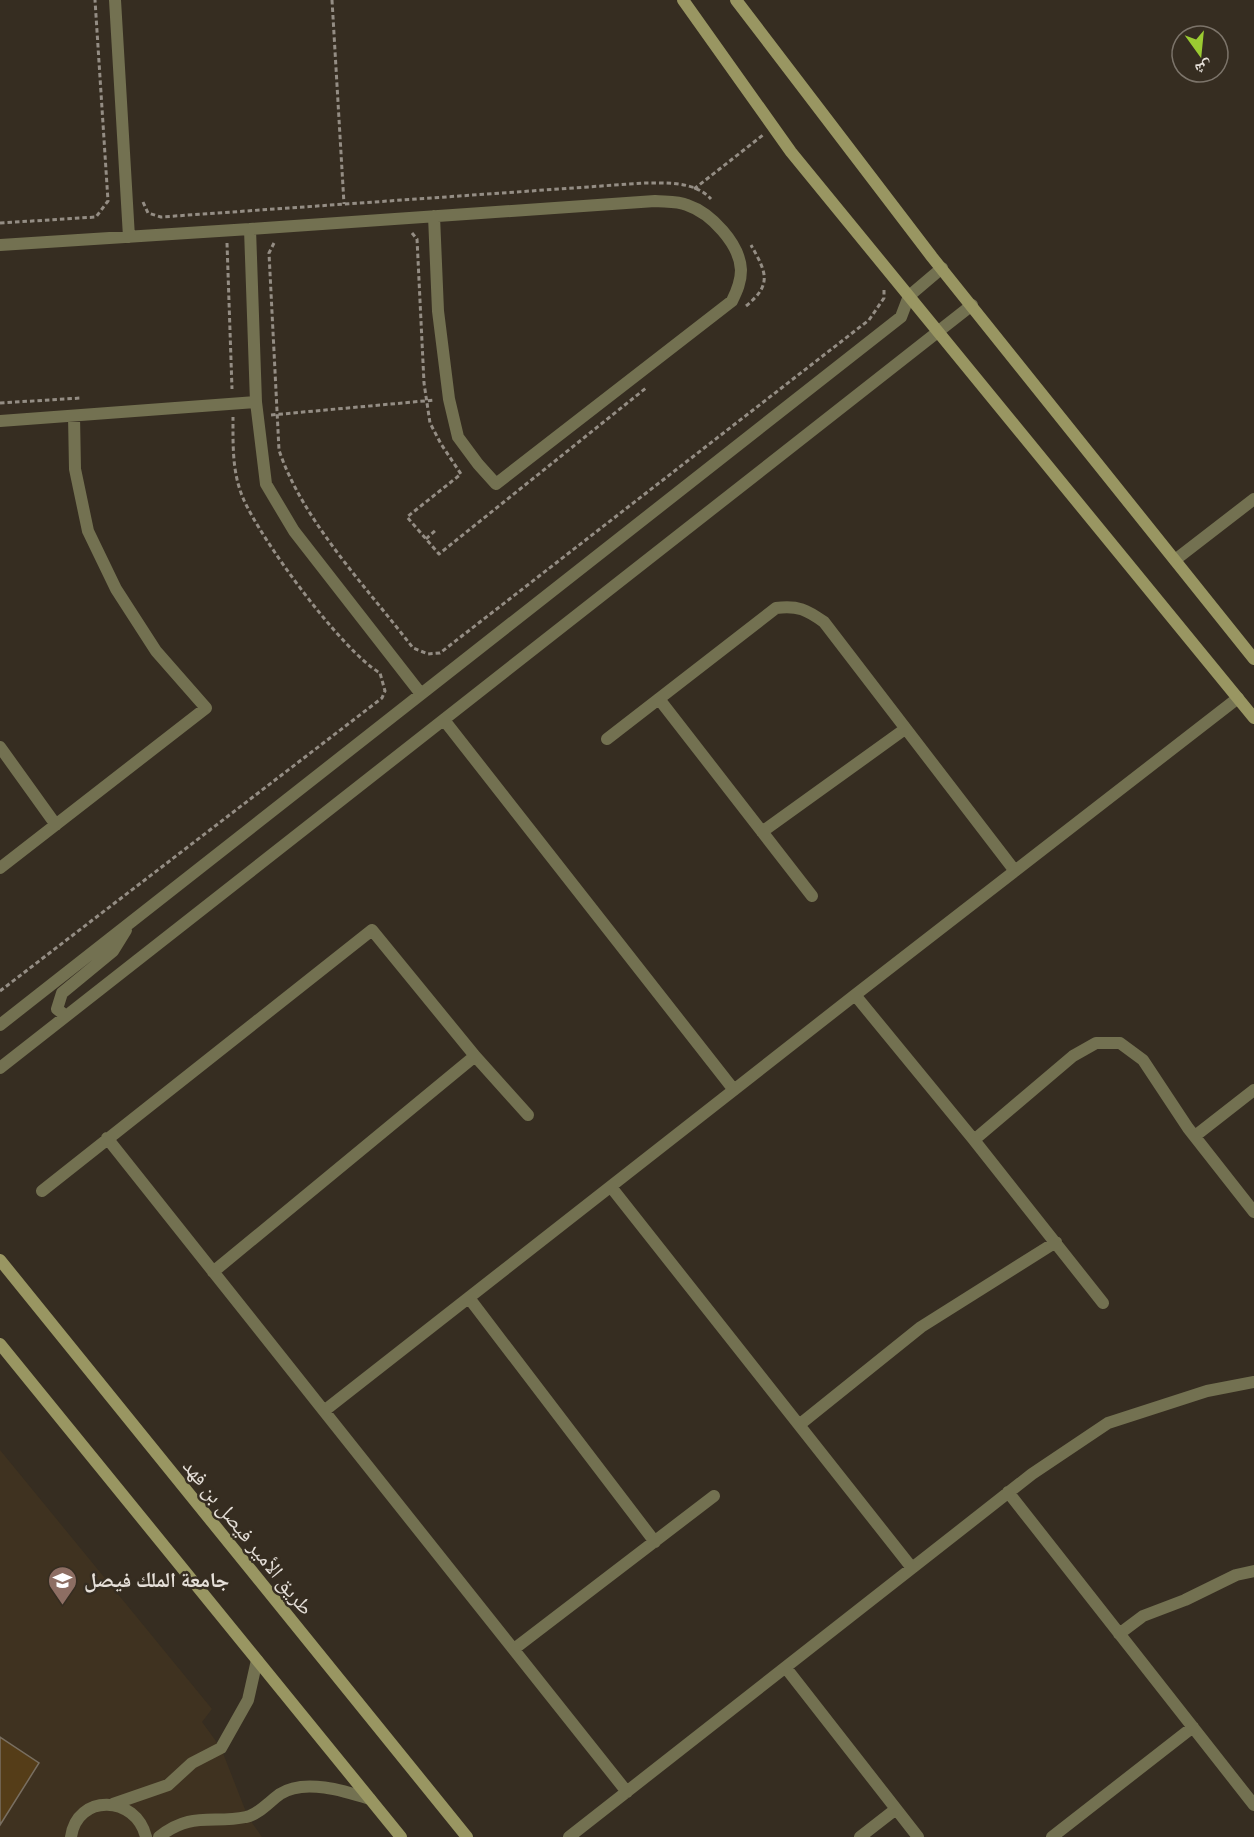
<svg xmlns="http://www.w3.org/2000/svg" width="1254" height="1837" viewBox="0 0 1254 1837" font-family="Cabin,'Noto Naskh Arabic',sans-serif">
<rect width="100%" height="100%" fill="#362d21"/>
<path fill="#3f3220" d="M0,1450L212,1709L202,1722L221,1748L248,1817L262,1837H0Z"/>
<path fill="#553d18" stroke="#796f61" stroke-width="1.5" d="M0,1737L39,1763L0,1825Z"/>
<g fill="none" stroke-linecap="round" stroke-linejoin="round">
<path stroke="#948d84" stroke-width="3" stroke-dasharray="4.5 3" stroke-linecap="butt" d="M332,0L344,204
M694,189L763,135
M143,202L148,213L161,217L644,183C666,183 695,181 711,199
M0,223L96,217L108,201L95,0
M412,233L417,239L424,383L430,423L441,444L461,474L407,517L439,554L646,388
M227,243L232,389
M274,243L269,253L279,450C302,520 368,589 413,648L428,654L440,653L869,320L884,298V290
M746,306C773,284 766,272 751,245
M0,403L81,398
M271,415L435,400
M426,539L436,530
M0,991L382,698L385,691L380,673C342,651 261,540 243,498C232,472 233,445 233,417"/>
<path stroke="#737151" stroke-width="12" d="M115,0L129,237
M250,229L655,201C665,202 678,201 687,205C711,213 740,244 741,270C741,282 737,291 732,301L496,484L478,464L458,437L449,399L438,311L434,216
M0,245L250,229L256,402
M0,421L256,402L266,484L294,531L421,694
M1175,560L1254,499
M659,699L812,896
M444,720L734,1090
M607,739L776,608C798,605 807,610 824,622L1015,871
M0,747L56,825
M762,832L905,729
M0,868L206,708L156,651L116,589L88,531L75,469L74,416
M855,995L1238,698
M66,1016L57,1009L62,993L113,951L126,930
M0,1025L901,317L909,296L942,268
M475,1056L528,1115
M0,1068L972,305
M1195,1136L1254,1090
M107,1138L324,1411L855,995L974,1140L1073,1056L1096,1043H1120L1143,1060L1188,1128L1254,1212
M974,1140L1103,1303
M611,1187L912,1568
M42,1191L372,930L475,1056L213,1272
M469,1298L655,1542
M324,1411L627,1792
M799,1425L921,1327L1056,1242
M1008,1492L1254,1805
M1119,1634L1143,1616L1185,1600L1236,1575L1254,1571
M514,1649L714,1496
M786,1668L918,1837
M113,1804L168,1785L192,1763L221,1748L248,1700L257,1660
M71,1837C77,1793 136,1795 146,1837
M159,1837C191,1811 213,1824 246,1817C258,1815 270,1801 280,1794C304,1778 345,1791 370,1799
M569,1837L1032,1474L1108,1423L1207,1391L1254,1382
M860,1837L896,1809
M1052,1837L1193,1727"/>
<path stroke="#999662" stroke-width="12" d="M683,0L791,152L1254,718
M736,0L932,257L1254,659
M0,1260L467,1837
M0,1344L401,1837"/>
</g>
<defs>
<symbol id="university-pin" viewBox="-11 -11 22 30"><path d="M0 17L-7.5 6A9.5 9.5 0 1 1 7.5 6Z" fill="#8d6e63" stroke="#362d21"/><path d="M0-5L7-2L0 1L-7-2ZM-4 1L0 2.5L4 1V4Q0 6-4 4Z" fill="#fff"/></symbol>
</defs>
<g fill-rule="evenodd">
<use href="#university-pin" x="46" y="1564" width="33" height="45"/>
</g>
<g text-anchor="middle" stroke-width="5" stroke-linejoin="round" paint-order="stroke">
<g font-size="21" fill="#e5dfd8" stroke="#362d21">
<text transform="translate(248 1537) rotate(51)" y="7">طريق الأمير فيصل بن فهد</text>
</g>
<g font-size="21" font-weight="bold" fill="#e5dfd8" stroke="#362d21" text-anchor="start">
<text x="84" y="1587">جامعة الملك فيصل</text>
</g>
</g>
<g transform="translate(1200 54) rotate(165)"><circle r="28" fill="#362d21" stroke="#7c746a" stroke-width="1.5"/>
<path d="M0-4.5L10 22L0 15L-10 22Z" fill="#9bcb32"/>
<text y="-9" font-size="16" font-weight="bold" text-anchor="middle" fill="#e5dfd8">ش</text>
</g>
</svg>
